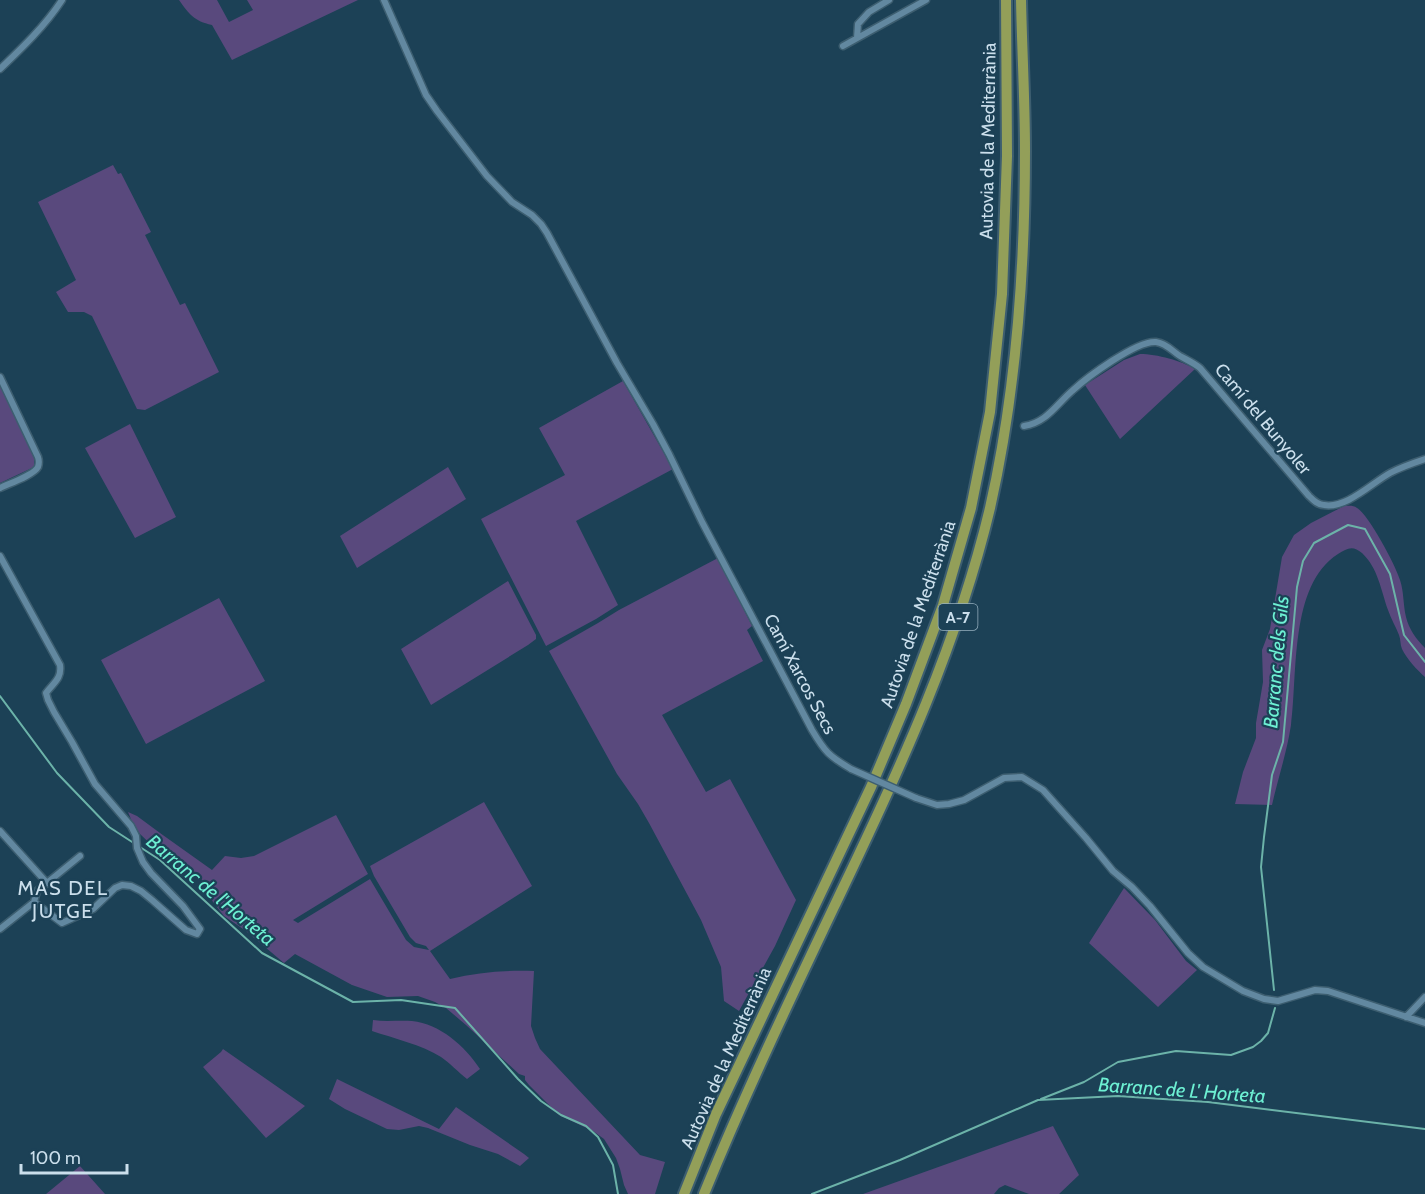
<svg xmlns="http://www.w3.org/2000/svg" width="1425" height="1194" viewBox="0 0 1425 1194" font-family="Cabin,sans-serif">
<rect width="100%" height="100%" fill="#1c4156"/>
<path fill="#59497d" d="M179,0H217L229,22L253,10L247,0H358L232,60L212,25C194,21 189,14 179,0Z
M113,165L118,174L121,173L151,232L145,235L180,305L185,303L219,372L145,410L137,409L92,316L84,312H68L56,292L76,280L38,202Z
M1140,354C1157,354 1182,361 1195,369L1120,439L1085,385L1124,360Z
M623,381L673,469L576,521L618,605L596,619L546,646L481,519L565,475L539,428Z
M0,385L34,454V467L0,483Z
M130,424L176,517L135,538L85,448Z
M448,467L466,499L357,568L340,536Z
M1344,506C1349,506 1353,505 1357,508C1369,515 1396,566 1400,580C1404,592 1403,604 1406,617C1409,629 1416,639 1425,648V677C1418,671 1406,658 1402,649C1400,645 1401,640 1399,635C1396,627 1391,619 1388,610C1381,590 1378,568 1362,553C1353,545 1347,548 1338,554C1289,585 1298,675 1291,725C1287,752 1278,778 1272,805L1235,804L1243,772L1256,738V723L1263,682L1262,650L1270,629L1282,557L1294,535L1311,523Z
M718,558L752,626L747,630L763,661L662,715L706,792L730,779L796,900L775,946L739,1011L724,1001L721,967L701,920L649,823L638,804L617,774L549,651L598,623L619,610Z
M508,581L536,635V639L528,645L431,705L401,649Z
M219,598L265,681L146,744L101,660Z
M484,802L532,886L430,951L450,979C478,972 505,970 534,971L531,1026L535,1038L540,1049L640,1155L665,1162L655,1194H628L624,1185L620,1169L616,1158L604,1139L593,1131L559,1115L529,1085L525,1080V1076L519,1074L466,1025L446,1008L435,1002L418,996L387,997L352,985L295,954L284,963L246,931L224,916L213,902L200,876L183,869L162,855L140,834L133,824L128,812L137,816L160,833L212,870L225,856L241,858L254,856L336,815L368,874L293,920L298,923L370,879L406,940L414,947L429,950L426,946L416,943L410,937L374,876L370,866Z
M1124,888L1155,920L1186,961L1197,970L1158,1007L1089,943Z
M373,1020C386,1022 399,1020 412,1021C440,1024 465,1046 480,1069L467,1079C458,1072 450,1063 441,1057C422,1045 393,1038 372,1031Z
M223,1049L305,1106L266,1138L203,1067L221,1052Z
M337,1079L439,1129L456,1107L524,1154L529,1158L520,1166L498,1154L470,1145L428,1128L419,1126L399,1130L387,1129L345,1109L329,1099Z
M1053,1126L1079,1175L1059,1194H1029L1005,1185L999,1188L994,1194H863Z
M80,1166L105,1194H46Z"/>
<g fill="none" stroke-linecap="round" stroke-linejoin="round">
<path stroke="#6cb3a9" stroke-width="2" d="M0,696L57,773L109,827L160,860L262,953L353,1002L401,1000L455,1008L518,1079L541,1101L561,1115L586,1126L598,1137L613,1165L618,1194
M1274,990L1261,867L1264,837L1272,775L1283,742L1297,587L1303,561L1314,543L1348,525L1365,529L1390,574L1404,635L1425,662
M1041,1099L1084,1082L1118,1062L1176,1051L1231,1055L1253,1047L1261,1041L1268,1033L1275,1008
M812,1194L900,1160L1038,1100L1118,1096L1208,1102L1425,1129"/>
<defs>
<path id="minor" d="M384,0L426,95L437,111L487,176L512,202L532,215L541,224L547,233L617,363L653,424L669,454L702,522L812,730C825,752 829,756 851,769
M857,38L858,24L869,12L889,0
M843,46L926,0
M0,69C22,48 45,26 62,0
M0,377L38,457C39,460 39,464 38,467C34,475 8,484 0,488
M1024,426C1046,423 1056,405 1072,391C1086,378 1137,340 1156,342C1166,343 1172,351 1180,356C1187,360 1194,363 1200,368L1309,496C1313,500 1318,505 1324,505C1346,509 1372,483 1390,473C1401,467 1413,463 1425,459
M0,556L60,665C62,679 53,683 46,693L48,700L54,712L72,742L95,784L131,826L136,836L137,848L143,862L151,873L183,906L200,929L197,934L186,930L152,900L141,891L131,886L122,885L115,888L93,909L62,923L34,902L0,929
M916,798L937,805L949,804L964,800L1004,778L1022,777L1043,790L1086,838L1113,871L1132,887L1150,906L1188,953L1203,967L1243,991L1264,999L1278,1001L1315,990L1328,991L1425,1023
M0,831L47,883
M34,902L37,891L80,856
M1406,1017L1425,997"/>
<path id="motorway" d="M684,1194L716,1114L871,787L906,704L943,605L971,508L990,412L1002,294L1007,156L1006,0
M704,1194C746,1091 794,991 842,890C901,767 958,642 990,508C1016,393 1025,269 1025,151C1025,101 1022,50 1021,0"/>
</defs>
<use href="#minor" stroke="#3d5e70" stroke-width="9"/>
<use href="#motorway" stroke="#3d5e70" stroke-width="14"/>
<use href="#minor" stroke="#6288a0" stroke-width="6"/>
<use href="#motorway" stroke="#939f59" stroke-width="10"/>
<defs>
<path id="minor-bridge" d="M851,769L916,798"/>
</defs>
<use href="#minor-bridge" stroke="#3d5e70" stroke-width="9" stroke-linecap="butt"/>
<use href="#minor-bridge" stroke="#6288a0" stroke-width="6"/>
</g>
<g text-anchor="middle" stroke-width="4.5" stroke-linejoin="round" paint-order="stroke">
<rect fill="#1c4156" stroke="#96b0bf" stroke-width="1.5" x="938.5" y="604" width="39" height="26" rx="4.5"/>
<g font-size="16" font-weight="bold" fill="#cbdfec">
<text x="958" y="623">A-7</text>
</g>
<g font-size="18" fill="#cbdfec" stroke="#1c4156">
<text transform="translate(988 141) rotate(-89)" y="6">Autovia de la Mediterrània</text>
<text transform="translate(1263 419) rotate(50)" y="6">Camí del Bunyoler</text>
<text transform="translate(918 614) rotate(-71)" y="6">Autovia de la Mediterrània</text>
<text transform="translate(800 674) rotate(62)" y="6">Camí Xarcos Secs</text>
<text transform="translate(726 1058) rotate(-66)" y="6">Autovia de la Mediterrània</text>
</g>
<g font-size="20" font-style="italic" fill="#6df0d3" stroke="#1c4156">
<text transform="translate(1276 662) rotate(-85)" y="7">Barranc dels Gils</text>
<text transform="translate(211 890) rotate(40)" y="7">Barranc de l'Horteta</text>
<text transform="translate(1182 1090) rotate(4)" y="7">Barranc de L' Horteta</text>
</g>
<g font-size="20" letter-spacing="1.5" fill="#cbdfec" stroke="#1c4156">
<text x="63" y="895">MAS DEL<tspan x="63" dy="23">JUTGE</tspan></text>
</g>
</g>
<path d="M21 1164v9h106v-9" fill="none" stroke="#cbdfec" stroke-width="3"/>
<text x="30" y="1164" font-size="18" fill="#cbdfec" stroke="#1c4156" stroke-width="4.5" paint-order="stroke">100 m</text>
</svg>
